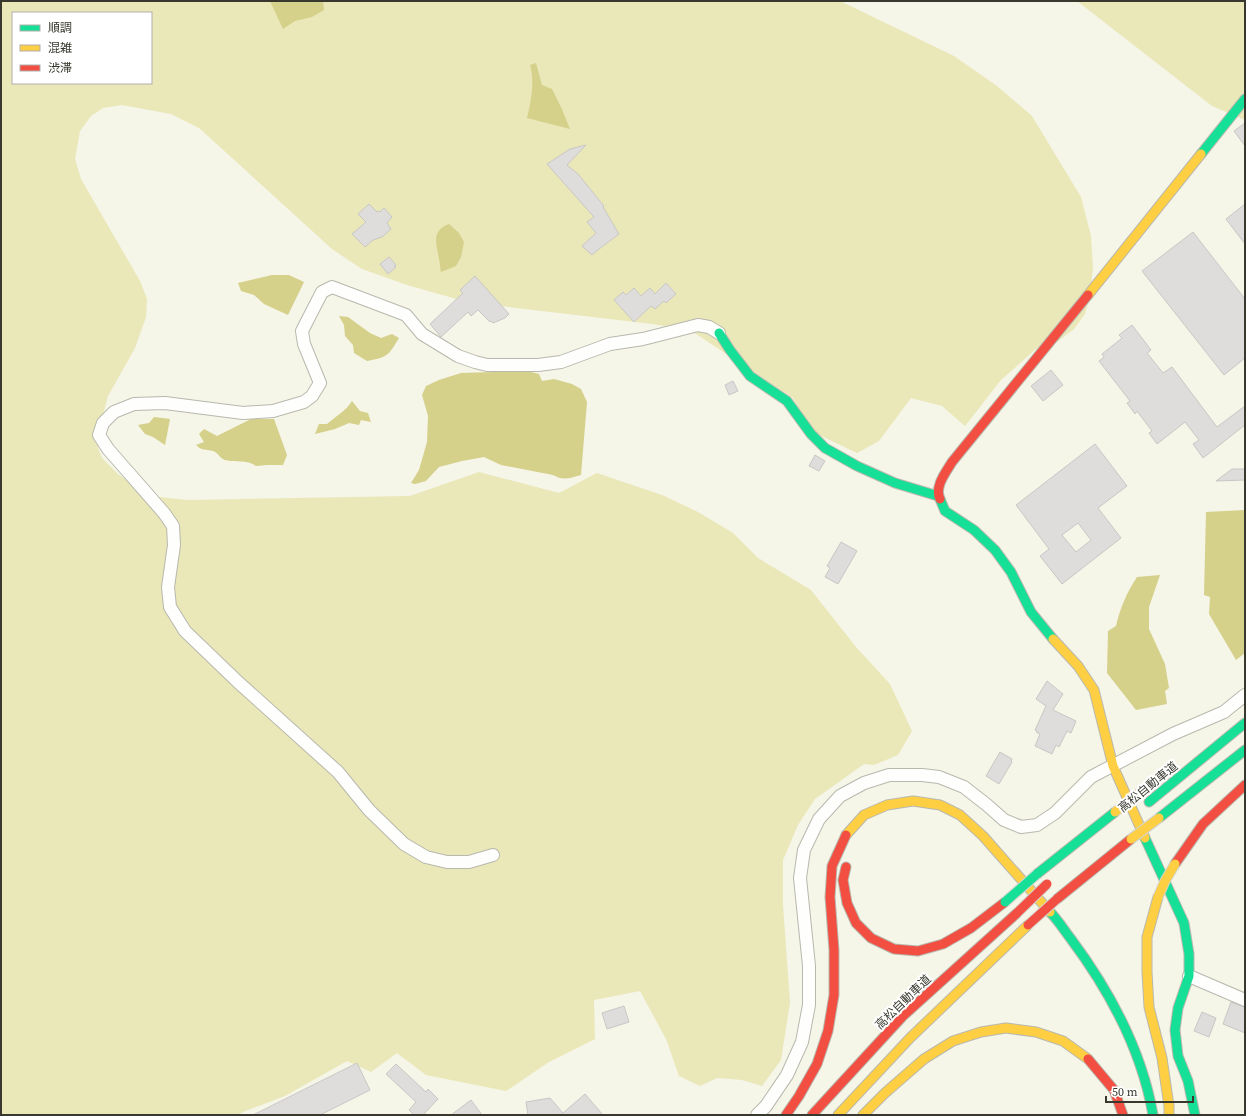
<svg xmlns="http://www.w3.org/2000/svg" width="1246" height="1116" viewBox="0 0 1246 1116" font-family="'Source Serif 4','Noto Sans JP',serif">
<rect width="100%" height="100%" fill="#f5f5e8"/>
<path fill="#eae7b8" fill-rule="evenodd" d="M1,1H840L954,56L997,86L1032,116L1081,197L1091,236L1093,268L1090,295L1085,314L1074,329L1057,342L1037,348L1001,380L965,426L942,406L911,398L879,441L857,453L811,431L793,398L690,330L652,324L467,302L407,285L362,269L332,249L199,128L171,114L122,105L103,108L91,116L80,131L75,159L81,179L140,281L147,299L146,317L135,348L108,396L99,430L98,448L102,458L118,474L137,488L159,497L188,500L410,496L479,472L559,493L597,473L662,495L698,512L733,533L758,558L811,590L856,647L890,684L912,731L898,755L874,765L864,764L815,799L798,825L783,860V905L790,1003L781,1060L762,1086L742,1080L717,1078L700,1086L679,1076L666,1039L640,991L594,1000L595,1039L549,1062L506,1091L426,1075L397,1053L371,1072L347,1061L285,1096L245,1111L237,1115H1ZM13,13H151V83H13Z
M1077,1H1245V120L1212,106Z"/>
<path fill="#d5d08a" d="M270,1H323L324,10L312,17L295,21L283,29Z
M536,63L542,85L552,89L561,107L570,129L527,118C531,101 535,83 530,65Z
M449,224L459,233L464,242L461,257L456,266L441,272C440,268 440,263 439,259C437,245 430,231 449,224Z
M272,275H289L304,282L288,315L264,304L254,295L241,291L238,283Z
M339,316L348,317L370,333L381,338L392,334L399,338C388,356 388,357 367,361L354,353L353,345L345,336L344,325Z
M527,371L539,374L542,381L554,379L572,384L581,389L587,402L581,475C570,478 563,481 553,475L501,465L484,457L462,461L439,467L426,481L415,484L411,483L419,470L427,442L428,416L422,395L426,386L439,380L461,373Z
M352,401L360,411L368,413L371,422L361,420L359,425L349,423L335,429L315,434L319,424H327C336,416 346,411 352,401Z
M154,417L170,419L165,445L153,437L145,434L138,425L149,423Z
M251,419H274L287,455L283,465H267L256,466C246,459 237,463 225,460C220,459 218,452 213,451C205,449 202,451 196,445L204,442L199,434L204,429L217,436Z
M1245,510V653L1236,660L1209,614L1210,597L1204,595L1206,512Z
M1160,575L1149,607V629L1165,664L1169,688L1165,691L1167,704L1136,710L1107,673L1108,631L1116,626C1120,608 1127,592 1137,577Z"/>
<path fill="#dfdddb" stroke="#c9c7c5" fill-rule="evenodd" d="M1245,123V146L1234,131Z
M586,145L567,165L578,174L604,206L603,207L619,234L599,249L592,255L582,246L596,233L587,222L594,217L547,164L570,149Z
M369,204L377,212L379,211L380,212L384,208L392,217L387,223L391,229L382,237L373,240L365,247L352,234L366,222L358,214Z
M1245,204V244L1226,219Z
M1193,232L1245,299V358L1224,375L1142,271Z
M389,257L396,265L394,266L396,267L388,274L380,264Z
M475,276L509,314L505,318L493,323L491,321L490,322L478,310L471,316L468,312L441,337L430,324L463,293L460,290Z
M666,283L676,294L666,303L664,301L655,309L651,306L634,322L614,300L623,292L626,295L634,288L641,296L650,288L655,294Z
M1132,325L1151,350L1147,353L1163,373L1172,367L1217,427L1245,406V425L1203,458L1193,444L1199,440L1185,422L1157,444L1149,433L1152,431L1137,411L1135,414L1127,403L1130,401L1099,361L1104,357L1102,354L1122,338L1119,335Z
M1051,370L1063,385L1043,401L1031,386Z
M733,381L738,391L729,395L725,385Z
M1095,444L1127,486L1098,508L1121,538L1062,584L1040,556L1049,549L1016,505ZM1078,523L1091,540L1076,552L1062,535Z
M815,455L825,461L819,471L809,466Z
M1232,469H1245V480L1216,481Z
M841,542L857,551L838,584L825,577L830,568L827,566Z
M1047,681L1063,694L1053,710L1076,721L1071,733L1067,731L1059,747L1056,745L1052,754L1035,746L1040,734L1036,732L1037,731L1035,730L1046,706L1036,699Z
M1000,752L1012,759L1011,761L1012,762L999,784L986,776Z
M1231,1002L1245,1007V1033L1223,1024Z
M624,1006L629,1022L607,1029L602,1013Z
M1202,1012L1216,1018L1209,1037L1194,1031Z
M357,1063L370,1090L320,1115H253Z
M396,1064L426,1092L428,1089L438,1099L423,1115H414L409,1110L416,1102L386,1074Z
M585,1094L603,1115H528L526,1102L550,1098L563,1113Z
M471,1100L482,1115H451Z"/>
<g fill="none" stroke-linecap="round" stroke-linejoin="round">
<defs>
<path id="street" d="M493,855L469,862H447L426,857L404,844L369,810L338,772L238,682L185,631L170,607L168,587L174,545L173,526L164,513L108,449L99,435L103,423L114,412L134,404L165,403L243,413L273,411L304,402L312,396L320,383L304,344L302,331L322,292L332,287L406,315L422,334L458,356L475,362L487,365H538L561,362L610,344L643,339L698,325L709,327L719,333
M1189,976L1245,1000
M757,1115L766,1106L787,1075L802,1042L809,1005V966L800,878L804,850L819,819L840,796L864,783L889,775H922L939,777L964,787L987,805L1004,820L1021,827L1037,825L1055,813L1091,777L1173,734L1224,712L1245,695"/>
<path id="fast" d="M1201,154L1245,99
M719,333L730,350L750,376L787,401L811,434L825,448L857,466L895,483L938,496
M940,499L945,511L974,530L995,550L1011,572L1031,612L1053,639
M1149,802L1245,723
M1159,818L1245,750
M1145,838L1184,923L1189,954V976L1178,1008L1175,1030L1178,1056L1188,1081L1195,1115
M1037,874L1115,812
M1050,912C1058,920 1064,930 1071,939C1109,990 1142,1051 1153,1115"/>
<path id="slow" d="M1088,295L1201,154
M1053,639L1078,666L1094,690L1113,766L1145,838
M846,835L864,815L887,805L913,801L940,805L960,815L983,836L1050,912
M1158,897L1147,937V972L1149,1007L1162,1058L1169,1106V1115
M838,1115L910,1038L1028,925
M863,1115L885,1093L924,1059L953,1041L981,1032L1006,1028L1036,1032L1063,1041L1088,1059"/>
<path id="jam" d="M940,499C934,487 946,472 952,462L1088,295
M1175,864L1203,824L1245,785
M846,867L843,880L847,903L856,923L871,938L894,949L918,951L943,944L971,928L1005,902
M1057,899L1131,839
M1088,1059L1114,1090L1123,1115
M786,1115L799,1096L817,1064L828,1031L834,995V950L830,897L832,866L846,835
M812,1115L903,1016L1017,913"/>
</defs>
<use href="#street" stroke="#b8b8ae" stroke-width="14"/>
<use href="#fast" stroke="#b8b8ae" stroke-width="11"/>
<use href="#slow" stroke="#b8b8ae" stroke-width="11"/>
<use href="#jam" stroke="#b8b8ae" stroke-width="11"/>
<use href="#street" stroke="#fefefc" stroke-width="12"/>
<use href="#fast" stroke="#16e098" stroke-width="9"/>
<use href="#slow" stroke="#ffcf43" stroke-width="9"/>
<use href="#jam" stroke="#f24e42" stroke-width="9"/>
<defs>
<path id="fast-bridge" d="M1005,902L1037,874"/>
<path id="slow-bridge" d="M1115,812L1144,789
M1131,839L1159,818
M1158,897L1165,881L1175,864"/>
<path id="jam-bridge" d="M1017,913L1047,884
M1028,925L1057,899"/>
</defs>
<use href="#fast-bridge" stroke="#d3d3cd" stroke-width="11" stroke-linecap="butt"/>
<use href="#slow-bridge" stroke="#d3d3cd" stroke-width="11" stroke-linecap="butt"/>
<use href="#jam-bridge" stroke="#d3d3cd" stroke-width="11" stroke-linecap="butt"/>
<use href="#fast-bridge" stroke="#16e098" stroke-width="9"/>
<use href="#slow-bridge" stroke="#ffcf43" stroke-width="9"/>
<use href="#jam-bridge" stroke="#f24e42" stroke-width="9"/>
</g>
<g text-anchor="middle" stroke-width="4" stroke-linejoin="round" paint-order="stroke">
<g font-size="12" fill="#38382f" stroke="#fff">
<text transform="translate(1148 787) rotate(-39)" y="4">高松自動車道</text>
<text transform="translate(903 1002) rotate(-44)" y="4">高松自動車道</text>
</g>
</g>
<rect width="1246" height="1116" fill="none" stroke="#38382f" stroke-width="4"/>
<rect x="12" y="12" width="140" height="72" fill="#ffffff" stroke="#afafac"/>
<rect x="20" y="25" width="20" height="6" fill="#16e098" stroke="#afafac"/>
<text x="48" y="32" font-size="12" fill="#38382f">順調</text>
<rect x="20" y="45" width="20" height="6" fill="#ffcf43" stroke="#afafac"/>
<text x="48" y="52" font-size="12" fill="#38382f">混雑</text>
<rect x="20" y="65" width="20" height="6" fill="#f24e42" stroke="#afafac"/>
<text x="48" y="72" font-size="12" fill="#38382f">渋滞</text>
<path d="M1106 1096v6h87v-6" fill="none" stroke="#38382f" stroke-width="2"/>
<text x="1112" y="1096" font-size="12" fill="#38382f" stroke="#ffffff" stroke-width="3" paint-order="stroke">50 m</text>
</svg>
